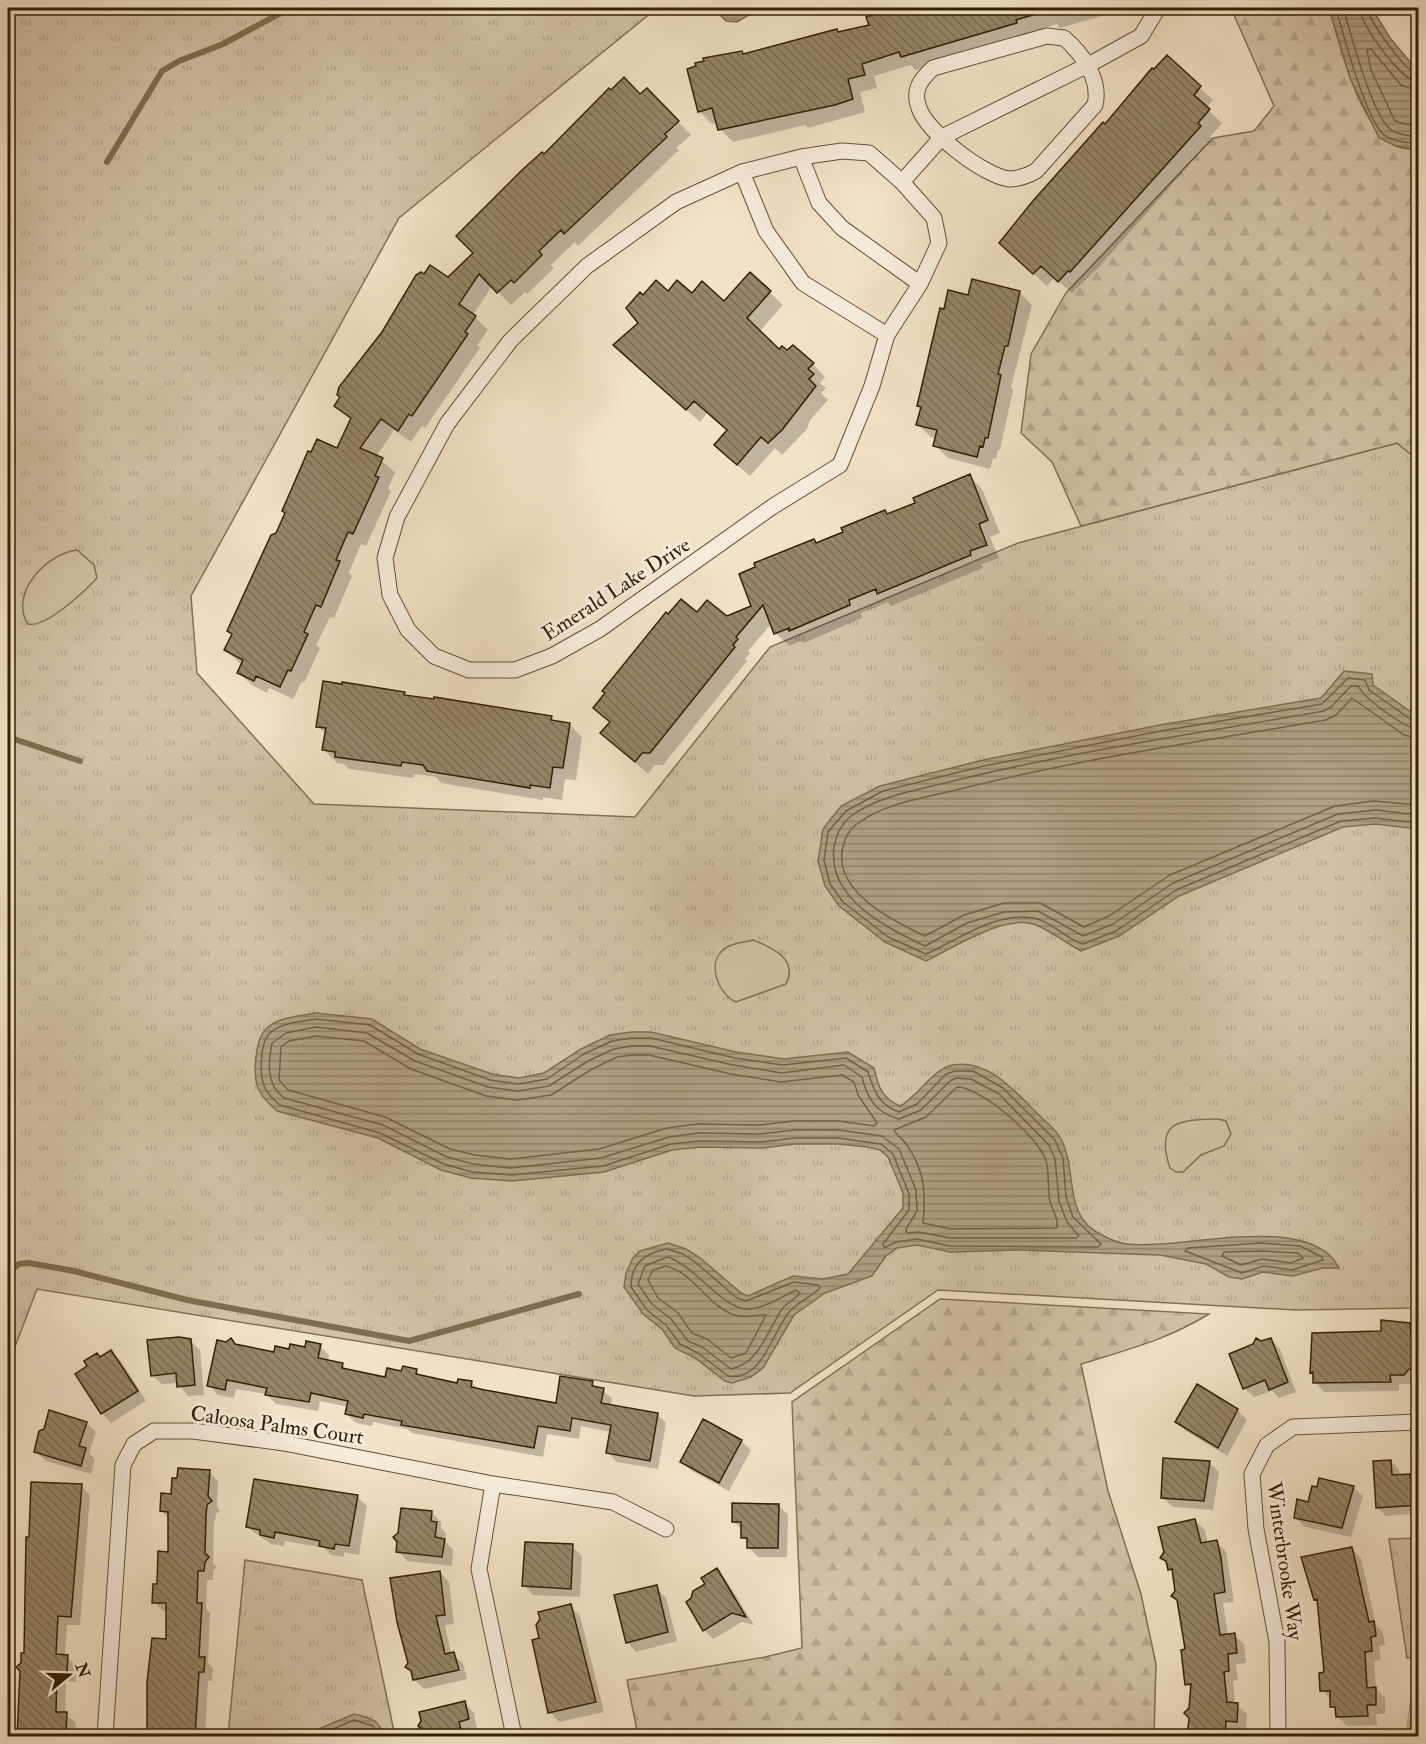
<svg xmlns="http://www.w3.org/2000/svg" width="1426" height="1744" viewBox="0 0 1426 1744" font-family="'IM FELL Double Pica',serif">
<defs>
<pattern id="grass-tufts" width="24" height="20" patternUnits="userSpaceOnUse" patternTransform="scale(1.5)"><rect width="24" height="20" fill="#d2c1a6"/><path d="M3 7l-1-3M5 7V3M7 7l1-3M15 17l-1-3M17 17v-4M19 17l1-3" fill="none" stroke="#b5a68d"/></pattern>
<pattern id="forest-firs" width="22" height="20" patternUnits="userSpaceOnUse" patternTransform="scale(1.5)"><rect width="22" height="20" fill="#d2c1a6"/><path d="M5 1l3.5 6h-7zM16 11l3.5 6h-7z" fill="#b5a68d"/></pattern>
<pattern id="water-rules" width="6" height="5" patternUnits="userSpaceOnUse" patternTransform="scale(1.5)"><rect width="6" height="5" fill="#b1a084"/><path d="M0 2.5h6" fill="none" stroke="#91826a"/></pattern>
<pattern id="building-back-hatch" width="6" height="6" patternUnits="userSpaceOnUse" patternTransform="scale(1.5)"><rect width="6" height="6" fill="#968569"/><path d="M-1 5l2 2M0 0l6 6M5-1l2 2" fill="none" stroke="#7b6c54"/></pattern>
</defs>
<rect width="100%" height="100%" fill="#f2e2c7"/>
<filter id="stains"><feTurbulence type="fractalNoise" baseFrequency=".00333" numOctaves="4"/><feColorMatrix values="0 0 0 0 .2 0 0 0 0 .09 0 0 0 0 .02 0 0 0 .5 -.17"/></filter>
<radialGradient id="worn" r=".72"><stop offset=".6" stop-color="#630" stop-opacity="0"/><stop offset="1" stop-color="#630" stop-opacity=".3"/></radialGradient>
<path fill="url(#grass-tufts)" stroke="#827054" stroke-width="1.5" d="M8,8H657L399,218L191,596L197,673L314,804L635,817L770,647L1018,543L1397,443L1418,460V1308L1296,1310L938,1290L790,1393L694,1396L37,1289L10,1360L8,1394Z
M1418,1538V1657L1407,1658L1389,1539Z
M245,1560L362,1580L395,1736H228Z"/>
<path fill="url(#forest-firs)" stroke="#827054" stroke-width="1.5" d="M1231,8H1329C1340,45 1359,128 1396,146C1402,149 1412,149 1418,150V460L1397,443L1081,526L1052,462L1021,433L1031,354L1066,293L1213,138L1254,131L1274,106Z
M940,1299L1209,1314C1164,1341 1129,1349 1081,1364L1108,1491L1141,1594L1156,1664L1154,1736H638L627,1680L765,1657L802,1648L792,1402Z"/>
<path fill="#d2c1a6" stroke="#827054" stroke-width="1.5" d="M77,550L94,565L97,578C84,592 46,628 28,624C8,593 48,553 77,550Z
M753,940C771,947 799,959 786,984L736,1002C719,995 707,965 722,951C729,943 743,943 753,940Z
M1218,1119L1226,1121L1231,1134L1224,1146L1201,1155L1183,1172H1176L1170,1168C1154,1120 1180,1120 1218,1119Z"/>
<path fill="url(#water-rules)" stroke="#7f6d50" stroke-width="1.5" d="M690,8H761L737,22L726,21L718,13L692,11Z
M1329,8H1372L1390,38L1418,71V150L1396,146L1379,138L1350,78Z
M1344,671L1372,674L1373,685L1418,717V829L1375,824L1343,827L1179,896L1119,936L1081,951C1066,943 1051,931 1036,925C1005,913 953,948 926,961L885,942L839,906L825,886L818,861L823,829L841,806L880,786L983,760L1160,725L1321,698Z
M316,1013L372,1019L420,1049L492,1074L519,1078L544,1073L581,1049L610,1035L631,1032H651L736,1052L784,1059L848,1052L874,1068C878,1086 882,1099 900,1106C919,1096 932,1069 953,1065C989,1058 1017,1094 1040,1116C1047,1123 1057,1131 1061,1139C1078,1171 1062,1217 1102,1235C1109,1239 1119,1243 1127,1244C1180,1251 1310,1210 1339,1268H1323L1293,1276L1263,1272L1242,1279L1229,1277L1206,1264L1160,1255L1019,1250L950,1252L917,1245L897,1248L886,1256L872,1276L825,1293L794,1315L763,1368L751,1377L732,1383L725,1381L695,1358L675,1348L662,1329L643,1314L624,1287L626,1273L633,1258L640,1251L668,1243L686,1249L699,1257L741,1293L748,1296L793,1276L823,1279L848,1274L903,1208V1193L888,1157L880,1150L868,1147L838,1144H795L761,1148L700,1147L672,1150L604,1172L512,1181L471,1178L441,1170L378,1138L277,1111C270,1104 263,1099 259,1090C252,1077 255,1038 267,1028C279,1017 300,1016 316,1013Z
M354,1714C370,1718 380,1719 383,1736H302Z"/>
<path fill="#0003" d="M881,8H1118L1119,11L1060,28L1057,24L1028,33L1029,36L915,70L911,65L874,76L877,88L860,92L865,112L808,128L805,125L733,142L720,129L718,123L712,124L699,111L744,55L871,26L882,13Z
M1167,58L1213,100L1206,108L1222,123L1210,137L1212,139L1098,268L1072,293L1054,278L1047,286L1014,256L1105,126Z
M647,90L691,135L676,148L679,150L578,246L575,242L551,265L554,268L527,294L525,292L511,305L492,286L473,315L488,330L477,345L480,348L425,428L422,426L411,442L394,430L376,457L395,472L388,489L391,491L366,546L361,544L349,572L352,576L334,618L330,617L316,645L320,648L304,683L302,681L293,699L269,688L267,693L252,685L239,673L242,665L225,650L233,635L229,631L277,534L338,450L352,421L336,406L448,279L475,253L544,156Z
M750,274L783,305L759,332L779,351L813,364L825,377L820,383L826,388L821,393L828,400L810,420L807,429L782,455L775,448L750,476L729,458L728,431L707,413L700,422L628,358L640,323L643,297L668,293L724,303Z
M1019,292L1032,305L1011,387L1013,390L1000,450H998L996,459L993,458L990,469L948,458L935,445L936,439L931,437L918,425L922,409L918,406L945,311L970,297Z
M969,476L982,489L1000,533L990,537L999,558L982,564L983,568L891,606L888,602L861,613L862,618L804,643L801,641L789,646L776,633L772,623L748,651L750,653L745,659L747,661L663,765H655L648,774L602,733L697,614L727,617L753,606L814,541L817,544L885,512L888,515L917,504Z
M404,693L408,697L551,718L556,722L569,724L582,737L576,780L565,779L562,800L543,797V800L441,783L436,777L414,774L413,778L349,769L344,764L337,763L324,750L326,734L318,726Z
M1396,1321L1399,1325L1418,1324V1378L1413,1384H1399V1391L1324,1392L1315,1382L1312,1373L1313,1334L1383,1333L1382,1322Z
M1270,1339L1280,1349L1296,1392L1279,1398L1272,1391L1254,1397L1244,1388L1261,1343Z
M190,1340L200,1350L204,1395L188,1396L178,1383L162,1384L152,1375Z
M236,1346L275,1354L320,1346L329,1355L328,1362L342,1365L348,1370L386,1379L416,1371L423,1377L458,1385L472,1383L479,1390L557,1404L592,1383L612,1398L611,1406L657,1414L666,1423L658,1469L617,1462L608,1453L611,1432L581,1426L579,1439L547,1434L543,1457L412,1433L407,1429L373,1422L372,1426L356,1423L347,1414L348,1407L320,1401L318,1411L276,1404L266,1394L236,1389L234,1398L218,1395L209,1385Z
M111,1352L121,1361L146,1401L111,1423L102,1413L77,1374Z
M1237,1410L1247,1420L1227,1456L1186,1431L1177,1422Z
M86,1423L96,1432L89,1453L95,1459L91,1474L46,1461L36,1452Z
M741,1441L751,1450L729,1491L692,1471L682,1462Z
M1391,1461L1399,1470L1400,1476L1418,1475V1518L1413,1514L1386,1516L1377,1507Z
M1209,1462L1219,1472L1213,1510L1173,1507L1163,1498Z
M209,1472L218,1481L217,1507L220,1511L216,1514L214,1524L213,1564L217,1567L213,1571V1580H207L206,1609L210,1613L208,1663L213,1668L212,1681H208L205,1736H148L167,1641L168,1611H163L154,1602L169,1553V1519L162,1511L172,1495Z
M81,1486L90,1495L80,1625H67L65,1656L76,1665V1682L66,1681L65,1714L76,1723L75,1736H19L22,1663Z
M1353,1487L1363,1496L1351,1537L1305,1527L1295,1517L1309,1504L1318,1489Z
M357,1497L367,1506L359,1555L344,1552V1557L331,1555L324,1548L285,1541L284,1546L271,1544L247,1527Z
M778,1505L788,1515L787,1557H758L748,1547L743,1531L733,1521Z
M432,1513L441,1522V1528L446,1533L445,1541L453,1550L452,1566L407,1561L398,1551Z
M1195,1520L1205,1530L1208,1544L1216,1542L1226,1551L1234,1602L1223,1603L1228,1635H1234L1244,1644L1246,1663L1236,1664L1238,1680L1233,1681L1235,1704L1247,1714L1246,1730H1235L1234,1736H1189L1192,1690L1187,1684V1651L1174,1574L1162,1557Z
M572,1546L582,1556L580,1597L533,1595L524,1585Z
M1351,1548L1361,1558L1376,1625L1383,1632L1385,1645L1379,1646L1381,1660L1374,1661L1376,1689L1385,1698V1714H1376L1377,1725L1347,1726L1337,1716L1331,1700L1322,1690L1326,1674L1319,1603L1315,1599Z
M717,1570L726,1580L754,1625L742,1622L713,1639L704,1630L707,1585Z
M440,1572L449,1582L454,1624L445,1625L451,1654L463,1663L467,1679L424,1689L414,1679L410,1664Z
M656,1588L666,1598L677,1641L636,1652L627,1642Z
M570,1606L580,1616L604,1712L559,1722L550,1712L541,1639Z
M1412,1684L1418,1685V1736H1412L1406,1730Z
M464,1703L474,1713L477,1729L468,1731L469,1736H426Z"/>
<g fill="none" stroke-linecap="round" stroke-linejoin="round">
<path stroke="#726044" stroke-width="1.5" d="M1336,8C1343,34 1365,117 1383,134C1392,142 1408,142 1418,144
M1343,8C1352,37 1369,105 1388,127C1394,135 1409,135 1418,137
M1359,8C1361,25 1401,81 1418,82
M1367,8C1369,21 1406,73 1418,74
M1418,91L1401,85L1371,49L1367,50L1371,70L1395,121L1418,127
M1418,722L1413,721L1369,690L1365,680L1348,678L1322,704L1161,731L984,766L883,791L846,811L828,832L824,860L830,884L843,902L888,937L926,954C960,939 994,912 1034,918C1051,921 1066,939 1083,944L1116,931L1176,890L1341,821L1375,818L1418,823
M1418,729C1404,728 1365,699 1358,686H1351L1331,707L1324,711C1200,733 1075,751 953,781C919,790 880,795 851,816C841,824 836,835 834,847C827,898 886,928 925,946L967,923L1004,912L1038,911L1083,936L1113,924L1173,883L1338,814L1376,810L1418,815
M1418,738L1404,735L1352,698L1336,715L1326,720C1203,741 1080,759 960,789C926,798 886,802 857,824C848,830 844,840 842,851C836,893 893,921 925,936L964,915L1004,903H1040L1084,927L1109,916L1170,875L1335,806L1374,801L1418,805
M316,1019L370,1025L418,1054L490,1080L519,1084L547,1079L584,1054L612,1041L632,1038H651L735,1058L783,1065L846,1058L868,1072C874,1091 879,1105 899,1112L917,1104L946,1074L955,1071H973L1003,1088L1055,1140L1063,1158L1066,1197L1073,1217L1101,1244L1098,1247L950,1246L917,1239L896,1242L884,1248L883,1244L909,1210V1194L893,1154L881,1144L838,1138H795L761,1142L699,1141L671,1144L603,1166L512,1175L472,1172L444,1164L380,1133L280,1105C274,1100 268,1095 265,1088C259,1075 260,1042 270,1033C282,1022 302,1022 316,1019Z
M316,1027L367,1033L415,1061L488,1087L518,1091L549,1086L588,1061L614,1049L632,1046H650L733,1065L782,1073L844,1065L862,1077C867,1098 876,1113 899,1119L921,1110L950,1081L956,1078L971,1079L999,1094L1049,1145L1055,1159L1059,1201L1067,1222L1079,1236L1076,1238H950L919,1232L907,1233L906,1229L917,1211L916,1190L899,1149L882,1136L838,1130H795L760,1134L699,1133L669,1137L601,1158L511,1168L473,1164L447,1157L383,1125L284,1098C266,1084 268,1064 272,1043L286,1033Z
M316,1036L364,1041L411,1069L486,1096L517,1100L551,1095L592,1069L617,1057L633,1055H649L731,1074L781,1082L842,1075L854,1082L858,1095L877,1123L874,1126L838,1121H794L760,1125L697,1124L667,1128L599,1149L511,1159L475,1155L450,1149L385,1117L288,1090L279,1080L281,1047L289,1041Z
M957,1087C981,1087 1040,1138 1046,1161C1050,1174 1047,1189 1050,1202C1053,1211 1059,1220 1057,1228L951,1229L923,1223C926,1192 925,1172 907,1145C903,1139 897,1136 894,1130L926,1117Z
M1261,1243L1300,1246L1322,1257L1323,1260L1292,1270L1264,1266L1242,1273L1185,1251L1188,1248Z
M667,1249L683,1254L695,1262L737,1298L746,1301L794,1282L818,1285L820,1288C811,1297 798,1302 790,1311C772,1331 763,1382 728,1376L698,1353L680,1344L666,1325L647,1310L631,1287C631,1263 645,1253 667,1249Z
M1261,1251L1298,1253L1303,1258L1291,1263L1262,1259L1241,1265L1222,1256L1224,1252Z
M667,1257C695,1265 723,1310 748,1309C763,1309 783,1296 796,1290L800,1293C795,1299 787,1303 782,1309C767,1331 760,1363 731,1369L702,1347L688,1341L671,1319L652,1304L638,1284L645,1266Z
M666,1266C694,1273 707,1305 734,1315C746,1319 755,1314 766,1315L746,1353L731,1358L707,1339L692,1333L678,1313L658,1298L648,1280L653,1270Z
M317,1736L354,1720L373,1726L377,1736"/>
<path stroke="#7f6d50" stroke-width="6" d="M107,162L162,71L179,61L223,44L290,8
M8,737L80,761
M8,1272L19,1264L29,1263L74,1271L187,1300L409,1341L579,1294"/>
</g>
<path fill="url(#building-back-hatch)" stroke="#332003" stroke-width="1.5" d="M879,8H1045L1046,11L1016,20L1017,23L901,57L899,52L862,64L865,75L848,79L853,99L835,105L718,130L712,108L698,112L687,69L696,66L695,63L704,61L703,58L742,51L743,54L837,29L838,32L869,25L866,17L881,12Z
M1167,55L1201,86L1194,95L1210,109L1198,123L1201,126L1070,272L1068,271L1058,282L1041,266L1033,274L999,243L1032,202L1103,122L1105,124L1152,68L1154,69Z
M624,77L640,94L647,88L679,121L665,134L667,137L564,234L561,230L539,251L542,255L514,283L511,280L497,293L479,274L459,304L476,316L465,332L468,334L412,416L409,414L398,431L381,419L360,448L383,458L375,476L379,477L353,534L348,532L336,560L340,561L321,607L316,605L304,632L308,634L291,671L288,670L280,687L256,676L254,681L237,673L243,660L224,650L232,634L227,631L271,535L276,533L285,513L282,511L308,451L311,452L317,439L337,448L351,418L334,406L340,397L337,395L339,387L382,332L416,275L421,272L424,274L430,265L448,277L473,253L456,236L521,171L542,152L544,154L609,88L611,90Z
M750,272L771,291L747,318L779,349L782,346L787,350L793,345L814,363L808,369L814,374L809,379L816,386L782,430L768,443L761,437L737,465L714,445L727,430L694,401L686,410L613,345L638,323L626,308L640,292L643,295L656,280L668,291L677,280L692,293L702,281L724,301Z
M972,279L1020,291L1008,346H1005L998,374L1001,375L988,438H985L983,447L980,446L977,457L933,446L937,430L916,425L921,407L917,406L940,308L944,309L948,290L968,295Z
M970,474L988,520L979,524L987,545L970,551L971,555L877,594L876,589L849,600L850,605L789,631V628L774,634L763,605L736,637L738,639L733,645L735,647L650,753H642L635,762L600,733L610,722L593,708L605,693L602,691L666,612L668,614L681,599L697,612L707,600L727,616L751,606L739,574L755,567L754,563L814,539L816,543L843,532L841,528L885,510L887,514L915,503L913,498Z
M323,681L342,684V682L405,692L404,695L434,699V697L552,716L551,720L570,723L563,768L553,767L550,788L530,785V788L427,771L423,765L402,762L401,766L335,757V752L322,750L326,728L316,727Z
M1381,1320L1410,1323L1411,1335H1415L1416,1369H1409L1404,1375H1390L1391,1382L1313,1383V1372L1310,1373L1312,1333L1381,1331Z
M179,1337L191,1339L195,1385L177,1387L176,1373L151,1376L147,1340Z
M231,1338L235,1344L274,1352L275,1346L289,1349L290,1344L305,1347L306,1341L321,1344L318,1358L343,1363L342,1368L385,1377L387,1368L401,1371L403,1366L417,1369L416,1374L457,1383L458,1379L472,1381L471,1387L485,1390L556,1403L560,1376L593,1381L592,1386L604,1388L601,1403L658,1413L650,1461L606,1453L611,1425L572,1418L570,1431L538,1426L534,1448L401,1425L402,1421L364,1414L363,1418L345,1414L348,1401L311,1393L309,1402L265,1395L267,1388L227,1380L225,1390L207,1386L217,1340L226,1342Z
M1256,1338L1261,1341L1271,1338L1288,1382L1269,1390L1265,1380L1243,1389L1229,1354L1253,1344Z
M111,1350L138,1391L101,1414L75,1374L87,1366L84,1361L97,1353L100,1357Z
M1197,1384L1238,1409L1218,1448L1175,1422Z
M49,1410L87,1422L79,1446L86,1448L81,1466L34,1452L39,1431L44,1429Z
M703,1419L742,1440L719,1483L680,1462Z
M1163,1458L1210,1461L1204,1501L1161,1498Z
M1391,1460L1392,1475L1410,1474V1478H1417L1419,1505L1376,1508L1373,1461Z
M178,1468L210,1470L208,1496L212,1501L207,1505L206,1515L205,1553L209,1557L205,1562L204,1571H198L197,1603H202L199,1657H205L204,1672H199L195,1737H147V1682L152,1638L166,1639V1603H152L153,1584H157L158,1551L168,1552V1512L160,1511L161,1493L171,1494L172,1478H177Z
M1319,1478L1354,1486L1342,1528L1294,1518L1297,1499L1308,1502L1312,1486L1317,1487Z
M254,1479L358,1495L349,1546L335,1544L334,1549L319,1546L320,1541L306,1538L275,1532L274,1538L260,1535V1530L246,1527Z
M31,1482L82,1484L71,1617L58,1616L56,1654L68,1655L67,1673H57L56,1712H67L66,1731L51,1730V1737H17L20,1671L16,1667L21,1663V1653H24L26,1537H29Z
M732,1503L779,1504L778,1548H747V1538H741V1522H732Z
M401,1508L432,1511L431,1521L437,1522L435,1537L445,1539L442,1557L396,1552L397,1542L393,1537L398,1533Z
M1195,1519L1201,1543L1217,1540L1221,1558L1225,1592L1214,1594L1220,1635L1235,1633L1237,1653L1228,1654L1229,1671L1224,1672L1227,1702L1238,1703L1237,1722L1226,1721L1225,1737H1187L1189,1718L1184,1713L1189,1708L1191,1684L1185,1685L1181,1650L1185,1649L1177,1600L1171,1596L1175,1591L1172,1569L1168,1570L1166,1561L1160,1558L1164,1552L1158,1527Z
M525,1542L573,1544L571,1589L522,1586Z
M1352,1547L1369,1622L1374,1621L1376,1636L1371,1637L1372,1651L1365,1652L1367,1688L1376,1687V1705H1367L1368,1716L1336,1717L1335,1707H1330V1691H1320L1319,1673L1324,1672L1317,1599L1314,1600L1301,1557Z
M717,1568L746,1617L732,1613L703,1631L686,1602L691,1598L693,1591L705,1584L701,1578Z
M440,1571L445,1615L436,1616L445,1654L454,1652L459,1670L413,1680L411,1671L405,1667L408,1663L397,1622L390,1578Z
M657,1585L668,1632L626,1643L614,1595Z
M571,1604L596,1702L548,1713L532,1640L539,1638L536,1625L540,1619L538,1612Z
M465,1701L469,1719L459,1722L463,1737H425L423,1730L418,1726L421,1721L419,1712Z"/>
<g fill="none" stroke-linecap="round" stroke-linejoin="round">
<defs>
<path id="minor" d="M1047,36L1064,38C1083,54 1101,80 1095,105L1036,171C1027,176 1019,179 1009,179C984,176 927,132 919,108C912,90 921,79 933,68Z
M842,151L869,153L902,182L934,218L939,243L920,284L887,335L872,386L840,465L772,507L600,629L552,656L515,670H469L434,656L408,630L390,595L385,558L397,517L447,424L510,341L587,266L676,202L742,172L801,157Z
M801,157L819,203L842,228L920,284
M742,172L766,231L803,283L887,335
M902,182L942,137L1092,63L1141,36L1158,8
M493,1484L479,1569L514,1736
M105,1736L123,1465L134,1444L154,1431H193L284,1443L493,1484L613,1502L666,1529
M1278,1736L1277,1642L1256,1529L1252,1474L1267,1445L1293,1427L1418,1422"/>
</defs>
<use href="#minor" stroke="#635034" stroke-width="17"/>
<use href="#minor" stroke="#f7ecdb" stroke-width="15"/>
</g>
<g text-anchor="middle" stroke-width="6" stroke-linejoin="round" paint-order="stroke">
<g font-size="21" fill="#332003" stroke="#f7ecdb">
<text transform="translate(616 589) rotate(-33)" y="7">Emerald Lake Drive</text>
<text transform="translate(277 1425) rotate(8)" y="7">Caloosa Palms Court</text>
<text transform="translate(1285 1561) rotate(82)" y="7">Winterbrooke Way</text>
</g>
</g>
<rect width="1426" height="1744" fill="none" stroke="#f2e2c7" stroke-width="30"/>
<rect x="9" y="9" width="1408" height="1726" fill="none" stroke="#332003" stroke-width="3"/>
<rect x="15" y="15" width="1396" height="1714" fill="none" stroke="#332003" stroke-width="1.5"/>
<g transform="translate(69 1675) rotate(71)" stroke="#f7ecdb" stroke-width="4.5" paint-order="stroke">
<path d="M0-4.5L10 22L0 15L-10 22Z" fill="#332003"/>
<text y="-9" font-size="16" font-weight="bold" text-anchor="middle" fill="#332003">N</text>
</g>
<rect width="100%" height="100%" filter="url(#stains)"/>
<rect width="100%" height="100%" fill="url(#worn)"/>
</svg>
